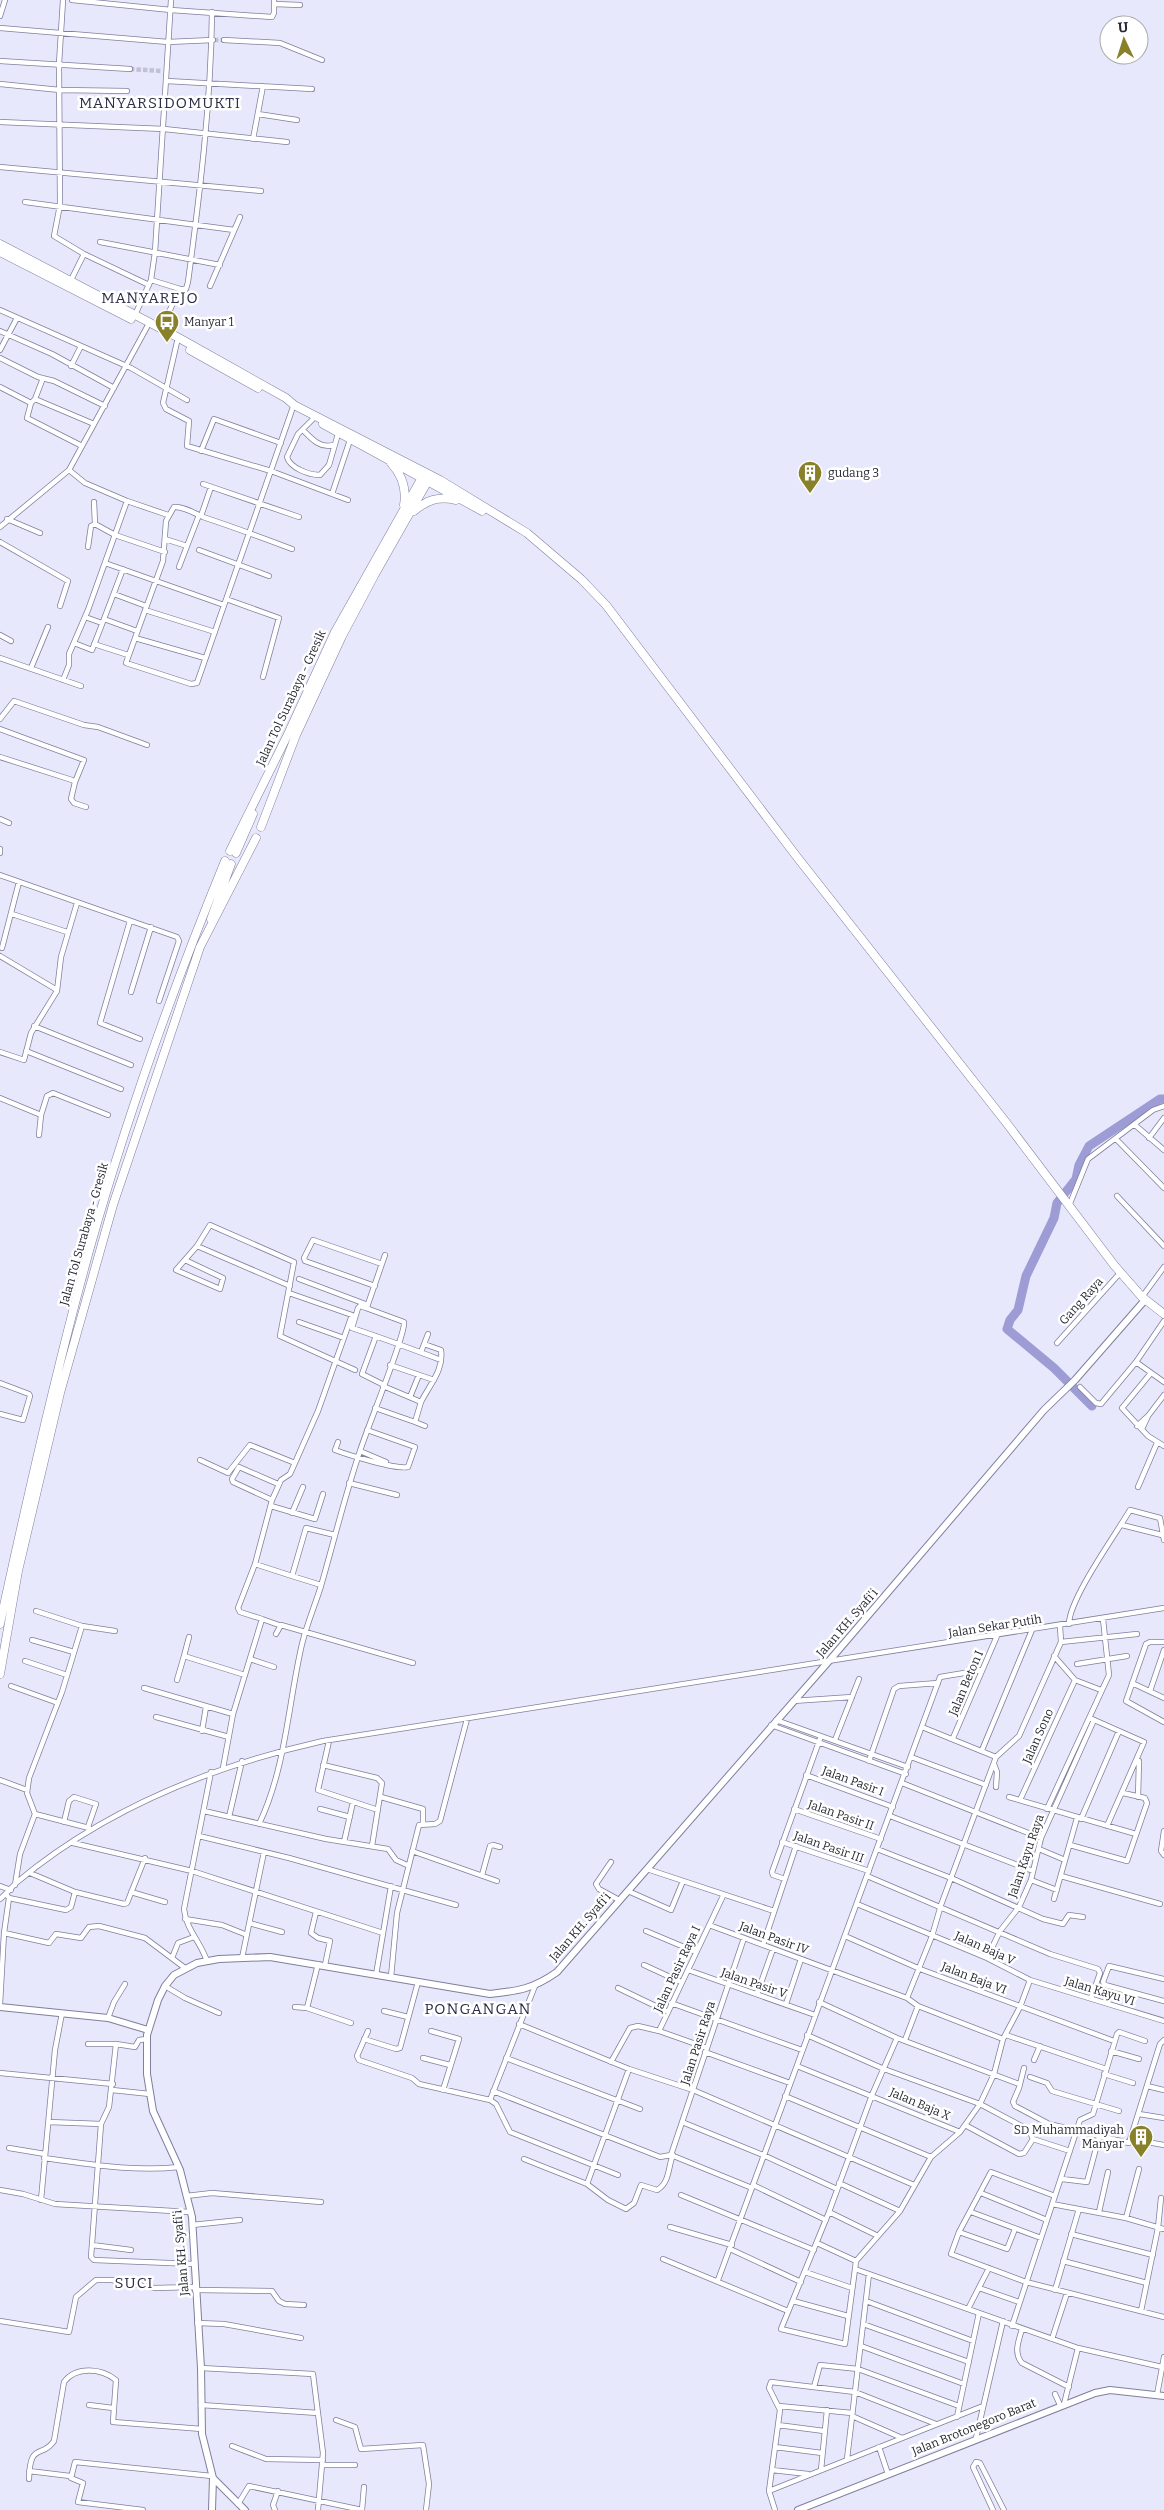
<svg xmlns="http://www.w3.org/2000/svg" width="1164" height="2510" viewBox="0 0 1164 2510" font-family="Bitter,serif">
<rect width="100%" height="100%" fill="#e7e8fc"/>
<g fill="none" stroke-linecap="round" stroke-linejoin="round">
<path stroke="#9d9cd4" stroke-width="9" d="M1092,1406L1054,1368L1007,1329L1010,1320L1018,1310L1026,1276L1054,1218L1057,1203L1076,1179L1079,1165L1089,1146L1160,1099H1164"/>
<path stroke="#c1c1d4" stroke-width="4.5" stroke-dasharray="4.5 2" stroke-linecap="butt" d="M214,40H224
M130,69L162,71"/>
<defs>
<path id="street" d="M63,0L59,64L60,205L54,236L84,254L149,285
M72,0L171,10L272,17L274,13V0
M274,4L300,5
M0,16L5,0
M0,28L168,42L213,40
M224,40L280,43L322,60
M0,61L130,69
M167,81L312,89
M0,84L60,90L127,91
M258,114L297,120
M0,122L164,129L287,142
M253,139L263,86
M0,167L261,191
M25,202L234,230
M100,242L220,265
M151,280L180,289H186L188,282C200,192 211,103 212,12
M70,282L84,254
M210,286L240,217
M0,310L131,368L187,400
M135,315L151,280L155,252L171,0
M167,316L180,289
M0,331L52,354L114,388
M177,342L163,403L166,409L189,421L187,446L271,471L348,500
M0,350L17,318
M0,358L38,377L54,381L105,406
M71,366L81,346
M0,387L31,403L35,399L94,424
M35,399L43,378
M31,403L27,418L82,446
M314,418L298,434L287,457C290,468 309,475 320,475L329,465L338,434
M303,430C311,438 320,449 333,445
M201,451L214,419L281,443
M203,484L299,517
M332,494L350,440
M127,501L168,515
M201,516L211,487
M7,519L40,533
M95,524L115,535L165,552
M0,527L69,470L147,327
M165,539L187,546L199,515
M0,542L68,581L60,606
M88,547L91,526L95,524L94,502
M292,549C263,538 233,527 203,517C194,513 183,506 174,507L166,521L163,561L126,663L191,684L197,683L293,407
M199,550L269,576
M105,563L224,605
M179,567L187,546
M114,594L146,606
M226,599L279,618L263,677
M145,610L215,632
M85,617L102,623
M104,619L123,569
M0,635L11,641
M135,638L205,658
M74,643L92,650L104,619L137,631
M94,644L128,655
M0,658L81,686
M31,668L48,627
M63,680L69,665V654L88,610L127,501L85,483L69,470
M0,719L14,701L84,725L98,727L147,745
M0,729L84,760L75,782
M0,757L72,780L75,782L71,799L74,803L86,807
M0,819L9,823
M0,849V853
M0,875L177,937L179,941L159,1001
M12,914L67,932
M130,921L100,1023L140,1039
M2,948L19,882
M0,956L57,990
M131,992L151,927
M34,1026L131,1065
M26,1051L121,1089
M0,1052L24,1060L31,1033L57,991L61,957L77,903
M0,1098L41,1115L39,1135
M41,1115L47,1096L53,1093L108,1115
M1135,1125L1164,1150
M1149,1138L1164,1118
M1116,1139L1164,1188
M1117,1196L1164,1246
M1069,1206L1088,1159L1153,1110L1164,1106
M197,1246L290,1286
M185,1260L223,1278L220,1289L176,1270L197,1246L210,1225L294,1262L280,1336L355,1370
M299,1279L368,1305
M375,1286L305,1261L304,1258L313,1240L382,1264
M1142,1297L1164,1267
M367,1307L385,1255
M299,1322L344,1338
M376,1336L362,1374L384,1385
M1057,1343L1120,1273
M421,1352L428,1334
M1136,1362L1164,1382
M390,1365L434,1380
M1151,1373L1122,1408L1148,1436L1164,1446
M0,1383L29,1394L30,1396L23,1420L0,1414
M383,1386L421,1402L415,1422L425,1426
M1080,1387L1096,1403L1101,1404L1136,1362L1164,1321
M410,1397L419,1375
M421,1402C430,1384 444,1370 441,1350L424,1344
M375,1408L415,1422
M1137,1426L1148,1416L1164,1395
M1142,1429L1148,1416
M338,1442L335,1450C348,1455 398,1470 408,1467L415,1447L367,1430
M360,1451L386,1462
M200,1460L228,1473L250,1445L295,1463
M349,1483L397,1495
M1138,1487L1157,1443
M272,1500L281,1480L290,1474L318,1411L352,1315L289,1293
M271,1506L315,1519L323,1494
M292,1513L303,1487
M1122,1525L1162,1535
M255,1564L292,1576L306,1528L335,1535
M292,1576L321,1585
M262,1619L279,1625
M1069,1624C1069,1599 1116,1534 1130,1510L1160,1518L1164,1540
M82,1626L115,1631
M276,1634L281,1625L413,1663
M32,1640L74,1652
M1061,1642L1137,1634
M1164,1642H1150L1146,1644L1126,1701L1164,1722
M184,1656L189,1637
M1054,1656L1075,1680L1101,1690
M250,1659L274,1667
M25,1661L67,1675
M1077,1664L1127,1656
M177,1680L184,1656L245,1675
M1132,1683L1164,1698
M11,1686L58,1703
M144,1688L233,1714
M1150,1691L1164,1650
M793,1701L852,1697
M156,1717L229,1737
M1092,1719L1144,1742L1107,1826
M776,1720L908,1767
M771,1725L906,1774
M922,1727L996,1757
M202,1731L206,1707
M953,1738L997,1636
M835,1740L859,1679
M329,1741L318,1790L378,1810
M982,1750L1032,1630
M911,1757L986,1785
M869,1761L894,1689L899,1686L938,1683
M994,1764L997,1772L996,1787
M323,1765L377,1778L382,1783L372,1846
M223,1768L233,1714L262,1619L240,1612L238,1608L255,1564L272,1500L233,1482L232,1479L239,1467L278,1484
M806,1775L893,1807
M0,1780L27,1790
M902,1783L1041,1838
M381,1797L423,1809V1824
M1009,1797L1136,1834
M1138,1797L1139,1761
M1020,1800L1075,1680
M320,1809L350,1817
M794,1809L881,1839
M1047,1809L1109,1675L1103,1619
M204,1811L326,1839L388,1849L396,1860L407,1865
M35,1814L89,1828
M890,1816L1033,1871
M229,1817L242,1761
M1081,1819L1119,1731
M64,1822L69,1801L74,1797L96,1804L88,1827
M259,1824C286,1768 288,1704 302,1644C307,1624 315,1605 321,1586C334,1541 345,1495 360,1451C366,1431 406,1334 404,1322L366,1308L360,1306L358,1308L352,1328C382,1338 412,1349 441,1360
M1164,1831L1161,1851L1164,1855
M199,1836L289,1858L456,1905
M344,1842L353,1802
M782,1842L869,1871
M73,1843L192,1871L383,1933
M1070,1845L1127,1861L1147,1803L1145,1798L1123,1793
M877,1849L951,1878L1043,1919L1063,1924L1069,1915L1083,1917
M1039,1849L1065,1860
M412,1851L497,1881
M611,1862L596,1884L599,1889L619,1900
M647,1869L774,1911
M30,1873L75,1892L124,1904L127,1903L145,1858
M482,1875L490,1846L493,1845L500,1847
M867,1876L1050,1954L1098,1969L1100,1973L1091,1998
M1061,1876L1160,1904
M785,1879L773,1875L772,1872L821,1736
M1031,1880L1057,1890
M15,1885L20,1854L35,1814L27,1793L29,1778L62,1692L82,1626L36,1611
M0,1886L11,1890
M628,1891L671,1910L683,1881
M131,1892L165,1902
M9,1898L66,1910L71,1907L75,1892
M0,1899C6,1894 11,1888 16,1883C104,1809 212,1766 323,1741L1164,1608
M1054,1899L1077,1818
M857,1904L987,1958L1030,1980L1164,2021
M316,1912L311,1933L318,1938L330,1941L325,1965
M185,1919L222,1925L247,1935
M249,1923L282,1932
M709,1925L907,1998L918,2006L1003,2039
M646,1931L696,1952
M4,1933L49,1943L56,1934L81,1938L89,1927L99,1926L145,1938L185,1968
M845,1936L920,1969L1114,2041
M763,1945L796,1846
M172,1958L178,1943L194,1937
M242,1958L264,1852
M987,1958L1000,1931L1019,1907L1031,1880L1041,1838L1094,1720
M207,1961C200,1941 186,1929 184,1909L211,1772
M644,1965L681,1982
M688,1970L815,2015
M376,1975L391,1886
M391,1977L397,1913L419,1825L435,1824L440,1821L467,1719
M1164,1979L1109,1966L1103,1982L1105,1985L1164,2001
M165,1986L185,1998L219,2013
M618,1988L668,2012
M757,1994L773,1949
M907,1998L932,1936L941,1905L996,1757L1019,1736L1061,1642L1060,1626
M819,2002L897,2038L1019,2084
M671,2003L802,2050
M0,2004L4,1933L9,1898L6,1894
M786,2004L801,1959
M295,2007L307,2008L351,2023
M307,2008L318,1964
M384,2011L408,2017
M108,2018L114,2002L125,1984
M519,2024L629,2069L693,2090L914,2185
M368,2031L357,2056L359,2060L412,2078L419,2084L490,2100L496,2104L510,2132L618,2175
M431,2031L459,2039L443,2090
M807,2035L884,2069L980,2104L1029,2130L1033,2139L1024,2153L1019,2154L965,2125
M1006,2035L1106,2069
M147,2039L139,2040L135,2047L116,2044L109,2107L101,2124L91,2257L94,2260L194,2264
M364,2039L396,2049L400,2048L418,1982
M905,2040L918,2006
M88,2044H116
M707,2048L659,2031L723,1896
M1111,2051L1139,2059
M705,2052L790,2083
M423,2058L450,2065
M506,2058L640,2109
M1034,2060L1040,2046
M611,2062L630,2028L638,2026L659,2031
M797,2066L960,2132
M1024,2068L1019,2088L1013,2102L1015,2106L1049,2124L1129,2143L1160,2044L1164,2040
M0,2073L113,2084
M1104,2074L1133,2083
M1030,2077L1047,2083L1052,2091L1119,2111
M1147,2086L1164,2090
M112,2090L150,2094
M493,2091L660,2157L671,2155L752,2188
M785,2096L931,2157
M490,2100L535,1986
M1139,2114L1164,2118
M49,2122L101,2124
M682,2122L763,2155L837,2189
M1033,2139L1070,2151
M1131,2139L1164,2145
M9,2148L45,2154
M671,2155L744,1938
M44,2158C89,2164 134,2172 179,2167
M524,2159L587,2184L608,2200L626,2209L634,2203L641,2185L657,2190C670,2183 668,2166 673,2155
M1062,2179L1087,2182L1099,2137
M839,2183L900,2211
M587,2184L629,2069
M753,2185L826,2220
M0,2190L23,2194L55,2204L190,2212
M981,2193L1047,2220
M681,2195L814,2250
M186,2196L212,2193L321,2202
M1055,2196L991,2172L959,2232L951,2254L1026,2282L1164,2317
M41,2200L55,2050L62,2013
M1052,2204L1126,2218L1164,2229
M829,2212L878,2236
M971,2212L1041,2238
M1099,2212L1108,2172
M1126,2218L1139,2169
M192,2225L240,2220
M670,2227L732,2245
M959,2232L1007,2249L1015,2229
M1071,2234L1153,2255
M817,2243L856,2261L855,2269L1078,2348L1162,2367
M92,2245L131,2250
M730,2249L801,2282
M663,2259L788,2311
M856,2261L900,2211L931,2157L960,2132L980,2104L994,2074L1003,2039L1020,2007L1030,1980
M1063,2261L1147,2283
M855,2269L845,2344L781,2329L829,2212L872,2095L897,2038
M805,2272L852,2288
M718,2280L940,1677L982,1670
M979,2288L1019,2302
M195,2290L272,2291L279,2301L285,2304L304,2305
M1055,2290L1079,2209
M793,2301L848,2316
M866,2301L973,2341
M968,2309L989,2268
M1141,2311L1158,2228L1161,2198
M0,2321L69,2332L76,2297L96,2280H112L154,2288L195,2287
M197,2323L224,2324L301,2338
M863,2324L969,2362
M1012,2326L1080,2120L1093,2114L1117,2034L1119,2032L1145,2041
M1022,2329C1019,2340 1013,2353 1022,2363L1069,2387
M1052,2339L1067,2293
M861,2346L964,2384
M201,2368L313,2374L323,2453L318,2510
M814,2387L820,2365L858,2369L959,2406
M1055,2394L1060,2405
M1157,2395L1164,2357
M1064,2404L1078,2348
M89,2405L113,2408
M201,2405L318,2413
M779,2406L852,2413
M852,2416L902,2438
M957,2417L979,2313
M336,2420L355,2427L361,2449L423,2445L429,2484L426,2510
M778,2425L780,2410L769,2388L771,2382L855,2392L936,2424
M824,2431L778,2425L769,2491L983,2406
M976,2438L1003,2321
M232,2446L266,2459L323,2460
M775,2447L822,2453
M879,2447L888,2474
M847,2459L869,2274
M324,2465H355
M772,2470L808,2474
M821,2470L827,2410
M29,2471L70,2476
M29,2479C30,2441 42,2459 54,2441L64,2382C76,2366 101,2368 116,2380L113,2422L202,2429
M769,2491L775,2510
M238,2504L249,2486L362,2510
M143,2510L78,2502L83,2483L71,2478L75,2462L212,2476
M275,2510L273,2505L278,2491
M362,2510L364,2487
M993,2510L973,2467L976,2462L980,2463L1004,2510"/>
<path id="secondary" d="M0,2007L108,2018L148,2030
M213,2478L245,2510
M212,2510L213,2478L202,2434L201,2368L192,2217L180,2170L153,2111L147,2074V2035L158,2000L165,1986L174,1975L197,1963L219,1959L270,1957L490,1994C518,1991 533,1989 557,1972L829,1661L1044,1410L1075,1380L1145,1300
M798,2510L1095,2393L1110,2390L1164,2396"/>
<path id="highway" d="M0,244L179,338L286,398L294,405L440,480L527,533L581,579L606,605L797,857L1005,1121L1114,1265L1142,1297L1164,1314
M0,252L131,319
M190,350L258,388
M323,424L482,511
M391,463C402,475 407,488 404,505
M414,511C427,500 438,496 456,500
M261,827L296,735L342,636L375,574L430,477
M230,851L289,732L335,632L424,474
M236,853L253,814
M211,919L231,864
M0,1624C27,1499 55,1374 89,1251C126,1119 173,988 225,861
M0,1674L18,1571L60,1393L113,1205L200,947L256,838"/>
</defs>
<use href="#street" stroke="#7f7f9e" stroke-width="6"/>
<use href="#secondary" stroke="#7f7f9e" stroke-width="8"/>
<use href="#highway" stroke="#7f7f9e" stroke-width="9"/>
<use href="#street" stroke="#fff" stroke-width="4.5"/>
<use href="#secondary" stroke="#fff" stroke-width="6"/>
<use href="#highway" stroke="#fff" stroke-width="8"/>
</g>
<defs>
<symbol id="bus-pin" viewBox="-11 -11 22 30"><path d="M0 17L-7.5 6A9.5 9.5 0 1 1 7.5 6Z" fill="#888129" stroke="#fff"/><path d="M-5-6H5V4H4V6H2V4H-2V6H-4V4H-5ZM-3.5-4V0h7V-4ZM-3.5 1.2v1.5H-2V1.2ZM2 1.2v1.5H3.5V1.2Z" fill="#fff"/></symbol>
<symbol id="building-pin" viewBox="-11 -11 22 30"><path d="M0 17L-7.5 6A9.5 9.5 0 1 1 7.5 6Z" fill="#888129" stroke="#fff"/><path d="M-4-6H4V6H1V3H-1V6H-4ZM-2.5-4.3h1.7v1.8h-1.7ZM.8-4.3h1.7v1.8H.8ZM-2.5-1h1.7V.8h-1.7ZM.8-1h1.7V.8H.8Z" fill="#fff"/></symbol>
</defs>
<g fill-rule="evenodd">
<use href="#bus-pin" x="153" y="308" width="28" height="38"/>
<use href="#building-pin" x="796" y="459" width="28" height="38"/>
<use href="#building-pin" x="1127" y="2123" width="28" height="38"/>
</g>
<g text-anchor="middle" stroke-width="5" stroke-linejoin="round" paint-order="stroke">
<g font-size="12" fill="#272733" stroke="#fff" text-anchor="start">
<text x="184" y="326">Manyar 1</text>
<text x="828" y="477">gudang 3</text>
<text x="1124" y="2134" text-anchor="end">SD Muhammadiyah<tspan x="1124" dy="14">Manyar</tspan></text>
</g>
<g font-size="12" fill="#272733" stroke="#fff">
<text transform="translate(291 698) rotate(-65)" y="4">Jalan Tol Surabaya - Gresik</text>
<text transform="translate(84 1234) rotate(-74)" y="4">Jalan Tol Surabaya - Gresik</text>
<text transform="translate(1081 1301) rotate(-48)" y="4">Gang Raya</text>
<text transform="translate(847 1623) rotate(-49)" y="4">Jalan KH. Syafi'i</text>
<text transform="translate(995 1626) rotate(-9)" y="4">Jalan Sekar Putih</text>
<text transform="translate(966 1683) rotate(-67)" y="4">Jalan Beton I</text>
<text transform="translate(1038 1736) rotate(-66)" y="4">Jalan Sono</text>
<text transform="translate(853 1781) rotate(20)" y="4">Jalan Pasir I</text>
<text transform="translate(841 1815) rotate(19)" y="4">Jalan Pasir II</text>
<text transform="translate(829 1847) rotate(19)" y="4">Jalan Pasir III</text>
<text transform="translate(1026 1856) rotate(-71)" y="4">Jalan Kayu Raya</text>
<text transform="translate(580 1927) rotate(-49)" y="4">Jalan KH. Syafi'i</text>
<text transform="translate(774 1938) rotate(20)" y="4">Jalan Pasir IV</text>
<text transform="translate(985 1948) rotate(24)" y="4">Jalan Baja V</text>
<text transform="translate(677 1969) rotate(-65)" y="4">Jalan Pasir Raya I</text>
<text transform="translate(974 1978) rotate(21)" y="4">Jalan Baja VI</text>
<text transform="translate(754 1983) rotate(19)" y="4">Jalan Pasir V</text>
<text transform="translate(1100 1991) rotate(17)" y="4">Jalan Kayu VI</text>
<text transform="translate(698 2043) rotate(-72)" y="4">Jalan Pasir Raya</text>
<text transform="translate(920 2104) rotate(23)" y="4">Jalan Baja X</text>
<text transform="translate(181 2253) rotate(-95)" y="4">Jalan KH. Syafi'i</text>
<text transform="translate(974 2427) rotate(-22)" y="4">Jalan Brotonegoro Barat</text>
</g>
<g font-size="15" letter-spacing="1" fill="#2e2d47" stroke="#fff">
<text x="160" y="108">MANYARSIDOMUKTI</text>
<text x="150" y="303">MANYAREJO</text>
<text x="478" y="2014">PONGANGAN</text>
<text x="134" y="2288">SUCI</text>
</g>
</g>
<g transform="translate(1124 40) rotate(356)"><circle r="24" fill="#ffffff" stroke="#a9a9ad"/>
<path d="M0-4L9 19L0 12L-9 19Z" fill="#888129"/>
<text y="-8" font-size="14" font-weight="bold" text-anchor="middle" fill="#272733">U</text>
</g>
</svg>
